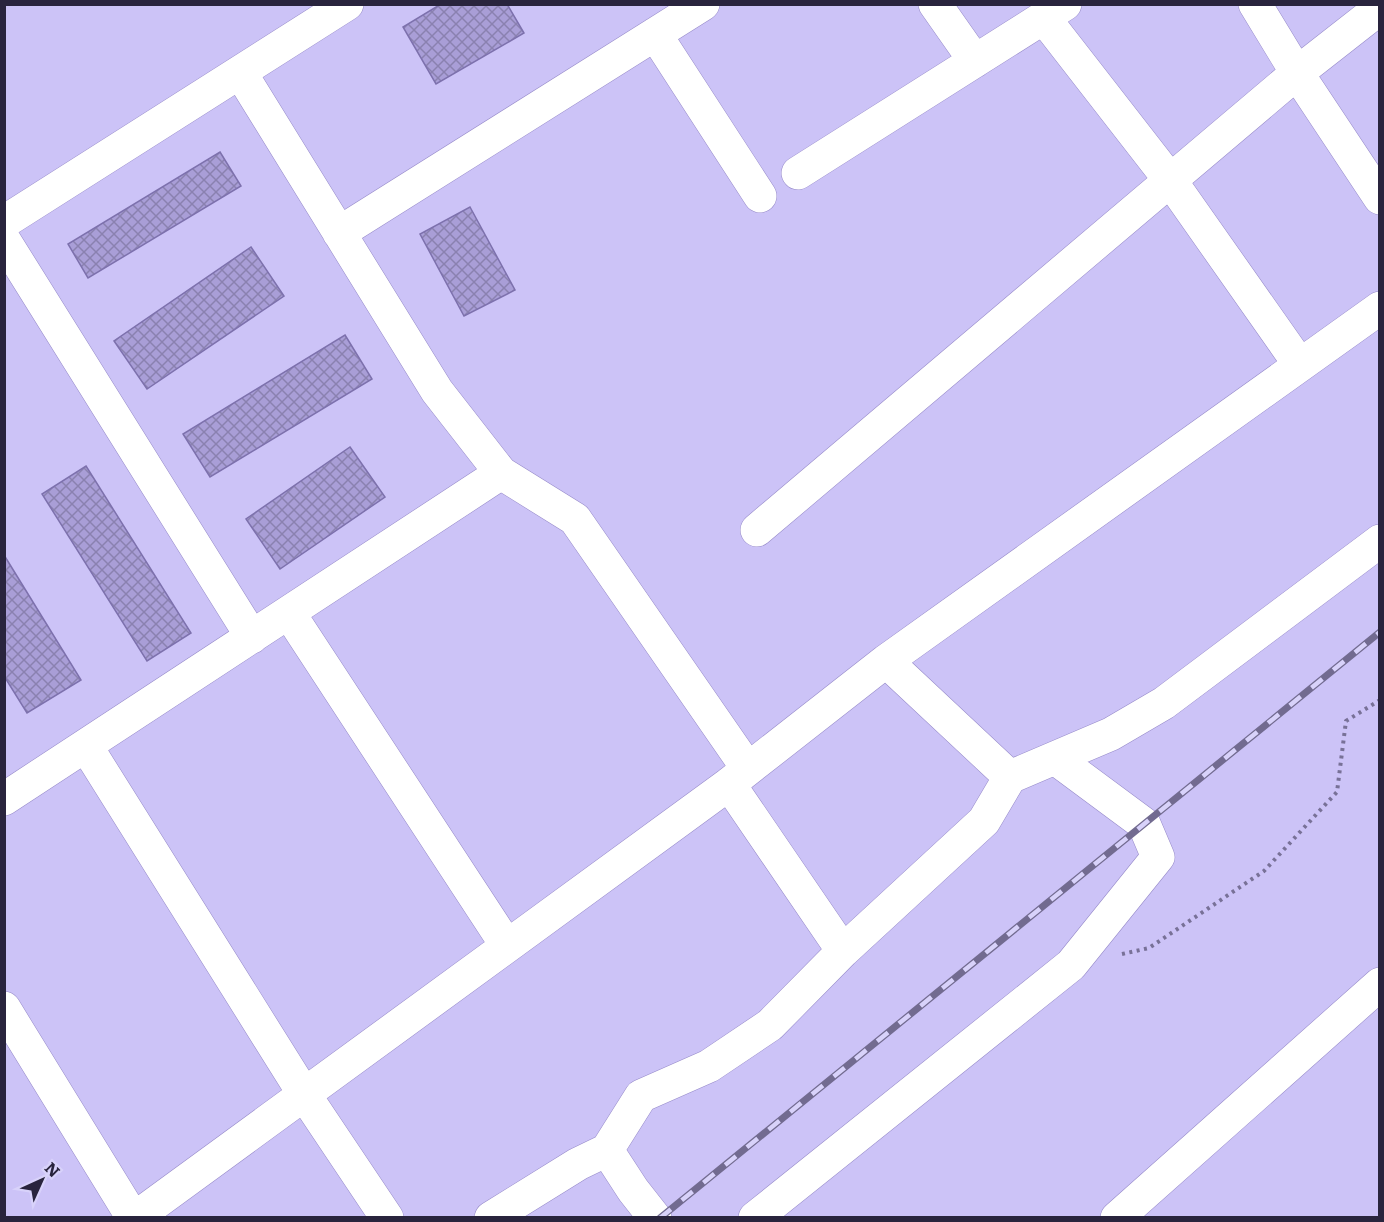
<svg xmlns="http://www.w3.org/2000/svg" width="1384" height="1222" viewBox="0 0 1384 1222" font-family="Literata,serif">
<defs>
<pattern id="building-cross-hatch" width="8" height="8" patternUnits="userSpaceOnUse" patternTransform="scale(1.5)"><rect width="8" height="8" fill="#a99ed7"/><path d="M0 0l8 8M0 8l8-8" fill="none" stroke="#8a81b0"/></pattern>
</defs>
<rect width="100%" height="100%" fill="#ccc3f7"/>
<path fill="url(#building-cross-hatch)" stroke="#7d71ad" stroke-width="1.5" d="M441,4H507L524,33L436,84L403,27Z
M220,152L241,186L88,278L68,244Z
M470,207L515,290L464,316L420,234Z
M251,247L284,296L147,389L114,341Z
M345,335L372,379L210,477L183,434Z
M350,447L385,497L280,569L246,519Z
M86,466L191,633L147,661L42,494Z
M4,555L81,680L27,713L4,676Z"/>
<g fill="none" stroke-linecap="round" stroke-linejoin="round">
<defs>
<path id="minor" d="M935,4L975,61
M1255,4L1297,73L1380,198
M1044,18L1170,180L1300,365
M655,34L760,196
M240,72L437,391L501,473L575,519L748,769
M798,173L1065,4
M4,222L347,4
M339,233L703,4
M4,240L252,637
M757,530L1297,73L1380,8
M289,613L507,946
M86,746L304,1094L387,1218
M1010,777L1111,734L1164,703L1380,541
M4,799L501,473
M843,951L984,821L1010,777L886,661
M4,1008L133,1218
M607,1150L641,1096L709,1066L770,1025L843,951L729,784
M135,1218L729,784L886,661L1380,308
M491,1218L578,1164L607,1150L633,1190L655,1218
M755,1218L1071,965L1158,857L1144,824L1055,758
M1117,1218L1380,984"/>
</defs>
<use href="#minor" stroke="#968ac9" stroke-width="34"/>
<path stroke="#787197" stroke-width="4" stroke-dasharray="3 4.5" stroke-linecap="butt" d="M1122,954L1149,948L1264,871L1337,792L1346,721L1380,700"/>
<use href="#minor" stroke="#fff" stroke-width="33"/>
<defs>
<path id="rail" d="M660,1218L1380,632"/>
</defs>
<use href="#rail" stroke="#726b90" stroke-width="7"/>
<use href="#rail" stroke="#d8d2fa" stroke-width="4.5" stroke-dasharray="14" stroke-linecap="butt"/>
</g>
<rect width="1384" height="1222" fill="none" stroke="#29243d" stroke-width="12"/>
<g transform="translate(42 1180) rotate(45)" stroke="#d8d2fa" stroke-width="4.5" paint-order="stroke">
<path d="M0-4.5L10 22L0 15L-10 22Z" fill="#29243d"/>
<text y="-9" font-size="16" font-weight="bold" text-anchor="middle" fill="#29243d">N</text>
</g>
</svg>
